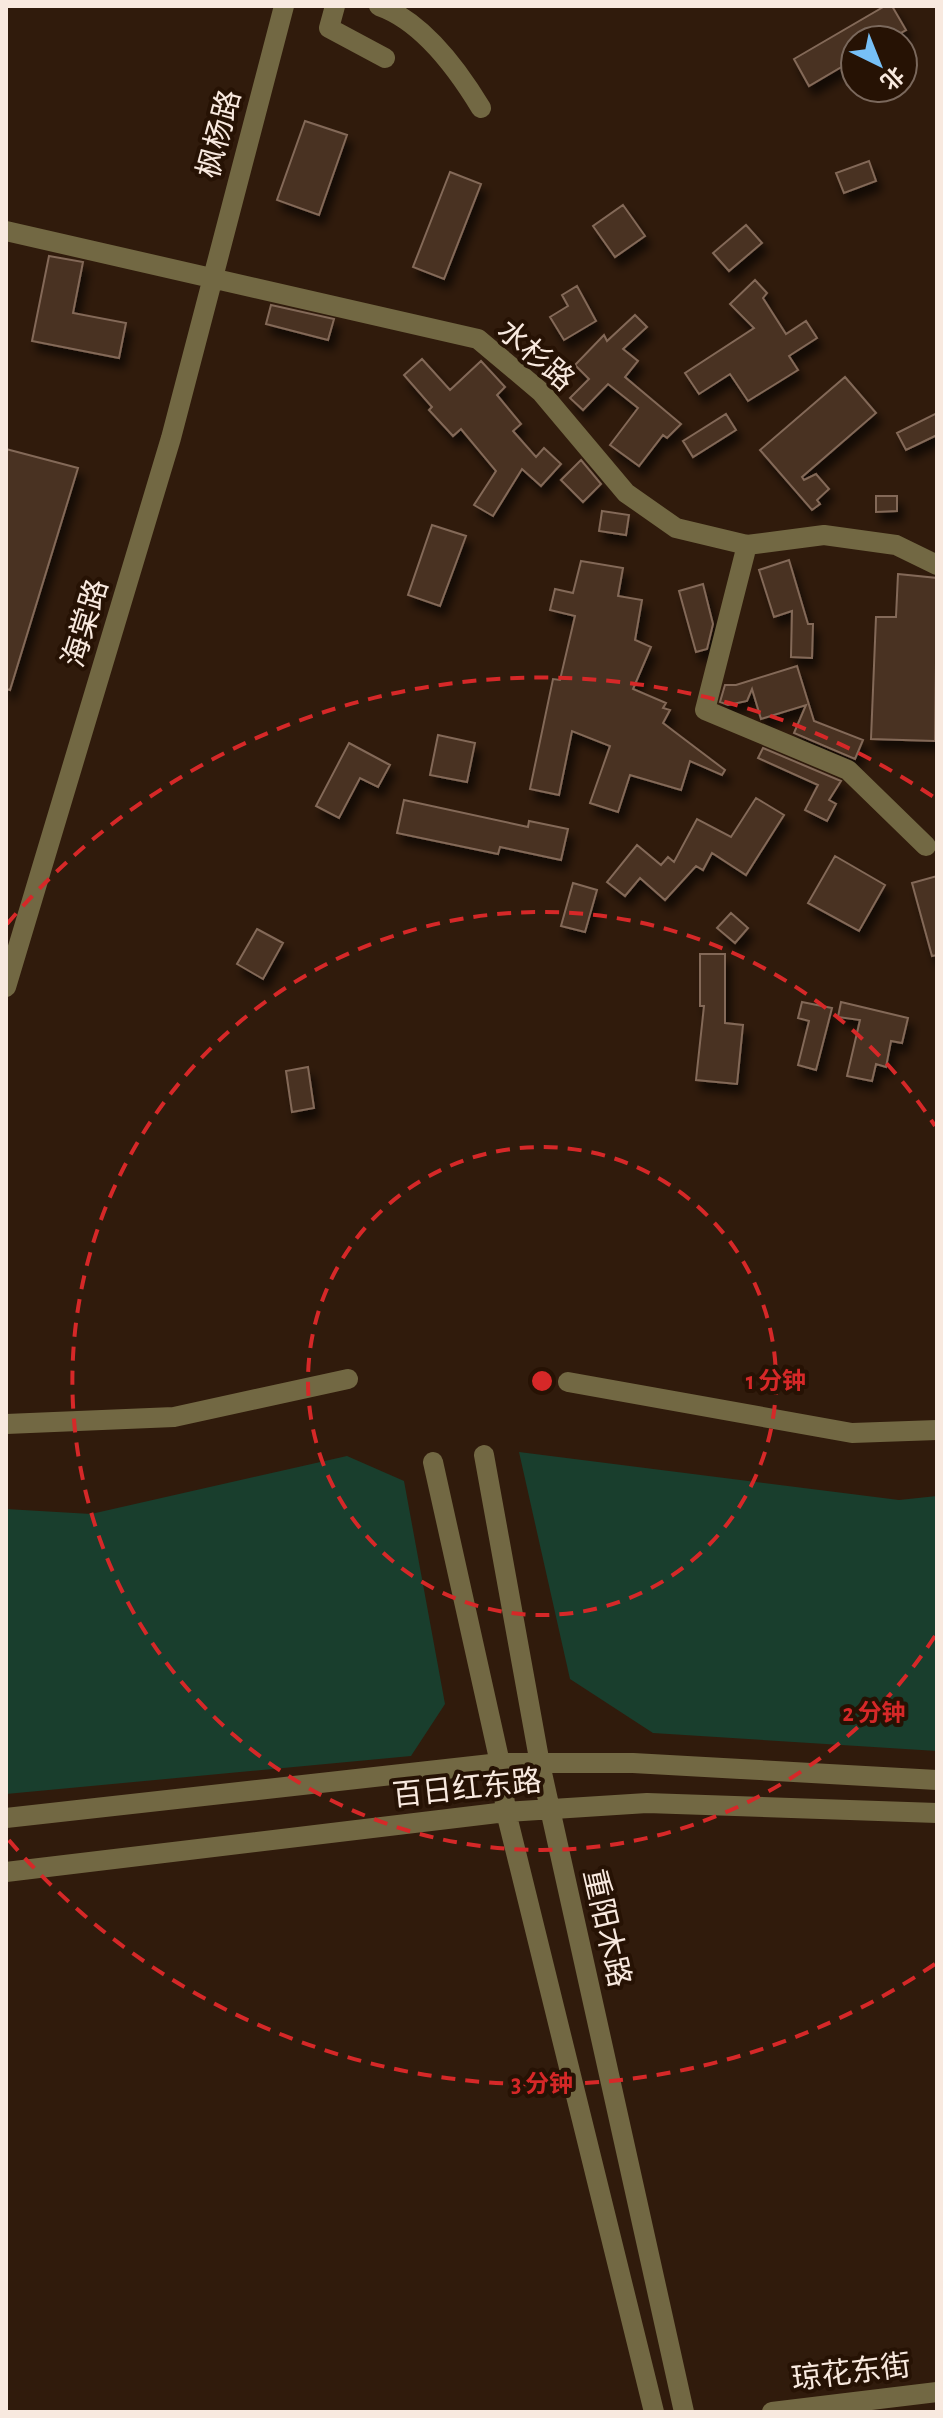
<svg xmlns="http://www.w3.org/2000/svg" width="943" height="2418" viewBox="0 0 943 2418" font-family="'Alegreya Sans','Noto Sans SC',sans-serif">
<defs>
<filter id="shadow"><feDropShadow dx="5" dy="9" stdDeviation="4" flood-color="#0009"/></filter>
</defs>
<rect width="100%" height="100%" fill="#301b0c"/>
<path fill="#193e2d" d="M519,1452L899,1500L937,1496V1751L653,1733L570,1679Z
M347,1456L404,1481L445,1704L411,1756L6,1794V1509L91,1514Z"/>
<path fill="#483121" stroke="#836958" stroke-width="2" filter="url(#shadow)" d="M885,6H892L906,30L888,40H855V59L809,86L794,59Z
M305,121L347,135L319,215L277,200Z
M869,161L876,181L844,193L836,173Z
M450,172L481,184L444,279L413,267Z
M623,205L645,236L615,257L593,226Z
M746,225L762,243L729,271L713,253Z
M49,256L83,262L73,313L126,323L119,358L32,341Z
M755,280L767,293L763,298L786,334L806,321L817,338L789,356L798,370L748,401L730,374L699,394L685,373L754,328L730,304Z
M577,286L596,321L564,340L550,317L568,306L562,295Z
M271,305L334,319L328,340L266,324Z
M635,315L647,327L623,349L638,361L625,377L681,424L667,438L663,435L639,466L610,445L638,408L608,384L583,410L570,398L589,379L575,365L604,335L607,341Z
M422,359L450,390L481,361L505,387L497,395L521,424L513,431L536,457L544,448L561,464L541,486L522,469L493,516L474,505L496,471L461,429L453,436L429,410L432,407L404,375Z
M845,377L876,413L802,477L804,480L816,474L829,489L817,500L820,504L812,510L760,450Z
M937,413V435L906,450L897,433Z
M726,414L736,430L693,457L683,441Z
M6,449L78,468L10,690L6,689Z
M581,460L601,484L583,502L561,480Z
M876,496H897V511L876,512Z
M602,511L629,515L626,535L599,531Z
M432,525L466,536L440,606L408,595Z
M789,560L808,624H813L812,658L791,657L792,611L774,617L759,570Z
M581,561L623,568L618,596L642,600L635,640L651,647L633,689L666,703L663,708L670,710L663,723L725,770L722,775L690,761L681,790L630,775L618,812L590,803L610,746L572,731L559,795L530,789L553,679L560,680L575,616L550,610L555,589L573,593Z
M898,574L937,578L935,741L871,739L876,617H896Z
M703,584L713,624L707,649L696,652L679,591Z
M797,666L814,721L863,740L855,759L794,733L806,705L761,719L752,689L747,701L728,705L720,702L725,685H736Z
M438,735L475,743L467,782L430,775Z
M349,743L390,765L378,787L360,778L339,818L316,806Z
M763,748L841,781L829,800L836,804L827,821L805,810L818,785L758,758Z
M756,798L784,815L746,875L712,853L703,870L696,866L665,900L640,878L625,896L607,882L637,845L661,865L668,857L674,862L697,819L731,837Z
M404,800L528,827L529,821L568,829L561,860L500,847L498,854L397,833Z
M835,856L885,885L859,931L808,903Z
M937,876V955L932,956L912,883Z
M573,883L597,890L585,932L561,926Z
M731,913L748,928L735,943L717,928Z
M257,929L283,943L263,979L237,964Z
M700,954H725V1023L743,1025L737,1084L696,1080L704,1006H700Z
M802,1002L832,1008L816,1070L798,1065L809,1021L798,1018Z
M841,1002L908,1018L902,1043L891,1041L886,1067L876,1064L872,1081L847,1076L860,1020L838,1017Z
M308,1067L314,1108L292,1112L286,1071Z"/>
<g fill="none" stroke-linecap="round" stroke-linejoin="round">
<path stroke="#726843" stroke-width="20" d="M335,6L329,28L385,58
M379,6C422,21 458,70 481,108
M6,231L478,339L541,392L626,493L676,528L747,545L824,535L896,545L937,565
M747,545L705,710L848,770L926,846
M6,987L171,438L284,6
M568,1382L852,1433L937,1430
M6,1424L174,1417L348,1379
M484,1455L540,1764L684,2412
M433,1462L500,1763L506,1812L654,2412
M6,1818L500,1763H633L937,1780
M6,1872L506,1812L647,1803L937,1813
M772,2412L937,2392"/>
</g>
<g fill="none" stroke="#d62828" stroke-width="4" stroke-dasharray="14 10">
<circle cx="542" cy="1381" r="234"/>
<path d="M935 1636A469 469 0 1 1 935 1126"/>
<path d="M935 1964A703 703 0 0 1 7 1838M7 924A703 703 0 0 1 935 798"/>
</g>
<g text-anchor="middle" stroke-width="8" stroke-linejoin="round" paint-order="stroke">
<g font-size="30" fill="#f8e9df" stroke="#261204">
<text transform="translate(219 134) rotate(-75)" y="10">枫杨路</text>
<text transform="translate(536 355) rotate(41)" y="10">水杉路</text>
<text transform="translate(85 623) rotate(-73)" y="10">海棠路</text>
<text transform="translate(467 1788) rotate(-6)" y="10">百日红东路</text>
<text transform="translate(607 1928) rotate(77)" y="10">重阳木路</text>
<text transform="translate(851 2372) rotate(-7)" y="10">琼花东街</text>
</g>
</g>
<circle cx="542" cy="1381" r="12" fill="#d62828" stroke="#261204" stroke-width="4"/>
<g font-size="24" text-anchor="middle" font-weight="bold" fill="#d62828" stroke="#261204" stroke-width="8" stroke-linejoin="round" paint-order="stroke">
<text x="776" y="1389">1 分钟</text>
<text x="874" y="1721">2 分钟</text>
<text x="542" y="2092">3 分钟</text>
</g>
<rect width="943" height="2418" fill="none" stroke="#f8e9df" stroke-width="16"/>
<g transform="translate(879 64) rotate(137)"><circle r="38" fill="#261204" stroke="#7a685c" stroke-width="2"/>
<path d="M0-6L14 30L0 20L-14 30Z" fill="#77c0f7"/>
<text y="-12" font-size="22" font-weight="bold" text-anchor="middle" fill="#f8e9df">北</text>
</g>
</svg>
